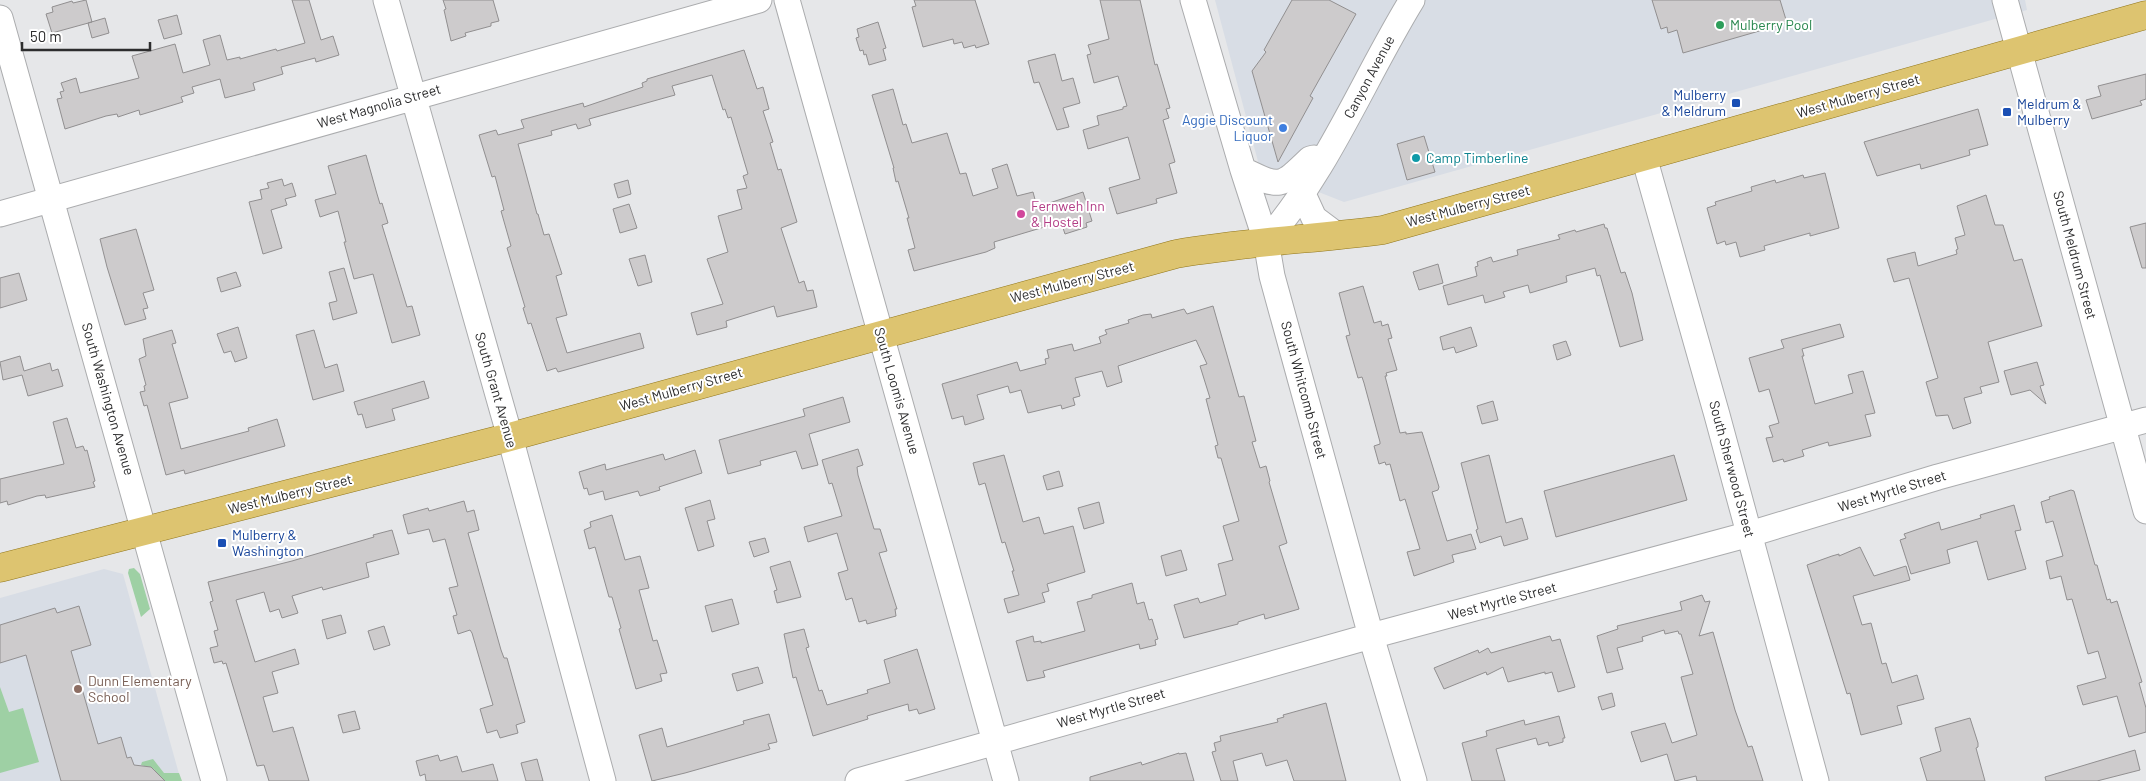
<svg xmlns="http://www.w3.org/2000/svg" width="2146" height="781" viewBox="0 0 2146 781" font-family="Barlow,sans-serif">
<rect width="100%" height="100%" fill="#e6e7e9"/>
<path fill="#d8dde5" d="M1215,0H2025L2027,10L1344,202L1260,169Z
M104,569L123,574L181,781H0V598Z"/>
<path fill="#9ed0a4" d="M134,568L140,574L150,609L141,617L128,573L129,569Z
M0,687L9,712L23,708L39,762L0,773Z
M153,759L164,773H179L182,781H160L154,769L141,765L142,762Z"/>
<path fill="#cdcbcc" stroke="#918f90" d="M86,0L92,22L52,33L46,14L53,12L52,7L72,1L73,3Z
M292,0H309L321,40L333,36L339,55L316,62L315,58L281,67L283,74L253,83L255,90L225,98L220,79L192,87L194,93L181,97L183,102L140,115L139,110L118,117L117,114L106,116L65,129L57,99L62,98L60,92L64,91L61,83L76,78L80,93L139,78L132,56L175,44L183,73L210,65L203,40L220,35L227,60L240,57V59L276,49L277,51L305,43Z
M443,0H493L499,21L491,23V26L465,33L466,36L451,41L444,10L446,9Z
M914,0H975L989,44L976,48L975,45L964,48L962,42L954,44L953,39L923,47L912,7L916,6Z
M1100,0H1140L1155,65L1157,64L1170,108L1166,109L1169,118L1163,120L1175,162L1169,164L1177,193L1156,199L1157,203L1117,214L1109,188L1140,179L1128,137L1088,149L1083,130L1099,125L1097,116L1123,109V107L1127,106L1118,76L1094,83L1087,55L1091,54L1088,45L1109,39Z
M1292,0H1329L1356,14L1310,96L1313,98L1278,162L1252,71L1266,52L1264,50Z
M1652,0H1780L1787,23L1683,53L1677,30L1668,33L1667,27L1661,29Z
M177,15L182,34L164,39L158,20Z
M105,18L109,33L92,38L88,23Z
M878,22L886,48L883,49L886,60L869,65L866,54L864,55L863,50L860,51L856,38L859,37L857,29Z
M744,50L757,89L763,87L769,109L763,111L773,142L770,143L778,170L781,169L797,222L781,228L799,283L804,281L807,291L813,290L817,307L777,317L774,306L726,321L727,327L697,335L691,313L723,304L707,259L728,252L718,216L742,209L737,190L747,188L743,176L748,174L731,117L728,118L725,109L723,110L712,75L672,86L675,95L589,119L591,125L578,129L576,124L551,131L552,135L518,144L537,214H538L544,235L549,234L562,274L556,276L567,315L556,318L567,353L640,333L644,348L558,372L556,368L547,371L531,323L528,324L523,308L525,307L507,248L511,246L501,211L504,210L495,176L492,177L479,135L496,130L498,135L524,128L521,120L583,103L584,107L643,87L642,83L647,81V79Z
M1055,54L1062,81L1073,78L1080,103L1063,108L1069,127L1057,130L1039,82L1034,83L1028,61Z
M2146,74V99L2140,101L2142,105L2092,119L2086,100L2101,96L2098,86Z
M893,89L903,125L906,124L912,143L947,133L960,174L966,173L973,196L998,188L992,169L1007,164L1017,196L1033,192L1037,207L1083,192L1092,221L1086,223L1087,227L1065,234L1061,222L994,242L995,248L986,252L914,271L908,250L915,248L907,218H909L898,181L896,182L893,168H894L872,95Z
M1978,109L1988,145L1969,150L1970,155L1921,169L1920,164L1877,176L1864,142Z
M1424,136L1435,172L1407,180L1397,144Z
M366,155L377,194L380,204L382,203L388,223L382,225L407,307L412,306L420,335L392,343L373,274L354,279L344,242H346L338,211L320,217L315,200L336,194L328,166Z
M1825,173L1839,228L1810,236V233L1764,246L1765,250L1740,257L1736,242L1726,245L1725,241L1717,244L1707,208L1716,205L1715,202L1752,191L1751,187L1775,180L1776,183L1803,175L1804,178Z
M282,179L284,186L292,183L296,196L285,199L287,205L271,210L282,248L263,254L249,202L262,199L260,190L269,188L267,183Z
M628,180L631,194L618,198L614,184Z
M1986,195L1995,225H2003L2014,261L2022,259L2042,326L1988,342L1999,382L1980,387L1982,393L1964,398L1971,423L1953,429L1948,415L1936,416L1926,382L1938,378L1909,278L1894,282L1887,259L1915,252L1918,266L1957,254L1956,250L1958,249L1955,238L1965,235L1957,206Z
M629,204L637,228L620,233L613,209Z
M2146,223V268H2142L2130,227Z
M1604,224L1605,228H1607L1621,273L1625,272L1632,293L1643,340L1620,347L1600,275L1597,276L1595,268L1566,276L1567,282L1530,293L1528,285L1503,292L1505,297L1485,303L1483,295L1448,305L1443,286L1477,276L1475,267L1478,266L1477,262L1491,257L1493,262L1518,255L1517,250L1560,239L1558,235L1575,230L1576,232Z
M136,229L154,290L143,293L148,308L143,309L146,319L125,325L107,267L100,239Z
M645,255L652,282L638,286L629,259Z
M1438,264L1443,283L1419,290L1413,272Z
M344,268L357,313L333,320L329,303L337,301L329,272Z
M236,272L241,286L221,292L217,278Z
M19,273L27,300L0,308V278Z
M1363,286L1374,323L1381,321L1382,326L1388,324L1392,338L1388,339L1397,370L1386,373L1387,376H1385L1400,433L1406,432V434L1422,432L1439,487L1438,490L1432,492L1447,541L1471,534L1476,549L1452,555L1454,562L1414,576L1407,552L1420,549L1405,499L1400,501L1390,464L1386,465L1385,462L1379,464L1374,446L1380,444V442L1364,383L1362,377L1358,378L1346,336L1350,335L1339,293Z
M1213,306L1239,397L1244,396L1256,441L1252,442L1260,468L1266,466L1270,481L1269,482L1287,543L1279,546L1299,609L1265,619L1264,614L1238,622V624L1184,638L1174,605L1198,598L1200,603L1226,595L1218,564L1233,560L1223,526L1239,521L1221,458H1218L1215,446L1218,445L1206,399L1210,398L1200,366L1207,364L1196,340L1118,366L1122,382L1107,387L1102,371L1075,378L1080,396L1073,398L1075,405L1062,409L1061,405L1028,413L1021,390L1010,393L1008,386L977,395L984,419L965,425L963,416L952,419L942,384L1017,362L1020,371L1046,364L1045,359L1049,358L1047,350L1072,344L1074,351L1101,343L1099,337L1107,334L1105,330L1129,323L1128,320L1143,315L1151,314L1152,318L1184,309L1187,314Z
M1840,324L1844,337L1802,349L1804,356H1802L1815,404L1853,393L1848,375L1863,371L1875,413L1865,415L1871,436L1829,446L1828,442L1802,450L1804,456L1784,462L1783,459L1773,462L1766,438L1773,437L1769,426L1779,423L1769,389L1759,392L1749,358L1784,348L1781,340Z
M238,327L247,358L235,362L231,351L224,353L217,334Z
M1471,327L1477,346L1456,353L1454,347L1443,350L1440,337Z
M172,330L176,343L172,344L188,398L169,403L181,449L249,431L248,428L277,419L285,446L185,474L184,470L166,475L147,405L144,406L140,392L145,391L144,386L146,385L139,359L146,356L143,339Z
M314,330L325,368L337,364L344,391L313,400L296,335Z
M1566,341L1571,355L1557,360L1553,345Z
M20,356L24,371L50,363L52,371L58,369L63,386L28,396L22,375L3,380L0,362Z
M2037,362L2044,385L2040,386L2046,404L2030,390L2011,395L2004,371Z
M424,381L429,398L392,409L395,420L366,428L362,414L358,415L354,402Z
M843,397L850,422L809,434L818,465L802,469L796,451L760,461L761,465L728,474L719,440L805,416L803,409Z
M1493,401L1498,420L1482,424L1477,406Z
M67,418L76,448L83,446L85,451L87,450L95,481L93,482L95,487L46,498L45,495L37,496L8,505L7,501L0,503V479L64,464L53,422Z
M858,449L863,465L857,467L858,475L874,529H880L887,551L879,553L897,609H895L896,616L867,624L866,620L859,622L852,598L846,600L838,573L848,570L837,533L808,542L804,527L842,516L832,483L829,484L822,460Z
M695,450L702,473L659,487L660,490L640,496L638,491L605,500L603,491L589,495L587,488L584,489L579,472L605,464L606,470L663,454L665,460Z
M1004,455L1023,522L1039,517L1044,534L1073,526L1085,572L1047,584L1049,591L1042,593L1045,602L1008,613L1004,599L1019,595L1012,571H1014L1005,542L1002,543L985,483L979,485L973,463Z
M1489,455L1506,523L1522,518L1528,539L1504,546L1501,536L1480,543L1476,530L1478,529L1461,463Z
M1674,455L1687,500L1556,537L1544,491Z
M1059,471L1063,486L1047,490L1043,476Z
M2071,490L2074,491L2095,565H2097L2107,600L2110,599L2111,603L2117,601L2142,682L2139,683L2146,708V732L2129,737L2117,696L2083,705L2077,686L2106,678L2098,651L2088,654L2072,599L2067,600L2061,576L2050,579L2046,561L2063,556L2053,521L2046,523L2041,502L2050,499L2049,497Z
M710,500L715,519L707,521L714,546L698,551L685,508Z
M464,501L467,512L474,510L479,530L468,533L501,650L504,658H507L525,722L516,725L518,733L500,738L497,730L487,733L480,709L493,705L472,633L470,630L458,634L453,616L457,615L449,588L458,586L445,539L433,542L429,529L408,534L403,515L428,508L429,511Z
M1099,502L1104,523L1084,529L1078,508Z
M2014,505L2021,530L2015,531L2026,569L1988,580L1977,541L1947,550L1950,563L1911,574L1900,540L1906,538L1904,534L1939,522L1941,530L1981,518L1980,515Z
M612,515L625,560L640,556L649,588L639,590L653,641L657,640L667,673L660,674L662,681L636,689L619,629L621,628L612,597H609L595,547L589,549L584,530L591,527L590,522Z
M392,530L399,554L366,563L369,577L323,590L322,587L292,596L298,613L282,618L279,609L270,612L264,592L236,600L255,662L295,649L299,664L272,672L278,693L263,697L273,732L293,727L309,781H269L264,765L257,766L226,663L223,664L222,661L214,663L210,648L218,646L214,631L218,630L210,602L213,601L208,582L292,561L374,537L373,535Z
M765,538L769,552L754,557L749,542Z
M1860,547L1874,576L1906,566L1910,580L1853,596L1862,625L1871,623L1882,664L1886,663L1892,683L1917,675L1924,699L1897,706L1902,724L1861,735L1850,693L1847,694L1807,565L1832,556L1839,554V556Z
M1181,550L1187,570L1166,576L1161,556Z
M790,561L801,597L777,603L774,591L777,590L770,567Z
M1132,583L1137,604L1144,602L1149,620L1152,619L1158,639L1155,640L1156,645L1140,649L1139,644L1043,671L1045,677L1027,681L1016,641L1033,636L1034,642L1041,641V643L1085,631L1077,602L1092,598V595Z
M1702,595L1705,602L1710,601L1699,636L1713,632L1735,710L1748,747L1752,746L1763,781H1697L1696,776L1675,781L1667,754L1641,762L1631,732L1665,723L1672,743L1697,735L1681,677L1693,674L1681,634H1679L1678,631L1665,634L1664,630L1642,637L1643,641L1617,648L1623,669L1607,673L1597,636L1618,629L1617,626L1682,610L1680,602Z
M732,599L739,624L712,632L705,606Z
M79,606L91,645L71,651L98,744L121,737L127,758L131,757L134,765L151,767L165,781H61L26,655L0,663V625L55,608L57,613Z
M341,615L346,633L327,639L322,620Z
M384,626L390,645L374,650L368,631Z
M804,629L809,647L806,648L819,691L822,690L827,705L868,693L867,690L890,683L884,660L917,649L935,709L919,714L917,709L909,711L908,704L867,716L868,719L813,736L796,677L793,678L784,634Z
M1550,636L1552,641L1560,639L1575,687L1558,692L1552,672L1545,674V672L1508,682L1503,667L1487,675L1486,672L1444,689L1434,668L1478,650L1479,653L1488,648L1491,653Z
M758,667L763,683L737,691L732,674Z
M1612,693L1615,706L1602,710L1598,697Z
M1326,703L1346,781H1294L1287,760L1266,766L1262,753L1233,761L1238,781H1221L1212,752L1216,751L1214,743L1221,741L1220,736L1278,722L1277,719L1284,717L1283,715Z
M355,711L360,729L343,733L338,715Z
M769,714L777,742L768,744L770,749L685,773L652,781L639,735L662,728L667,747L744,724L743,721Z
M1559,716L1565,738H1563V742L1549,746L1548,742L1538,745L1536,738L1496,749L1505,781H1472L1462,743L1487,736L1486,731L1524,720L1525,725Z
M1970,718L1978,743V747L1976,748L1985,781H1927L1920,758L1941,751L1935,728Z
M2135,750L2140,770L2097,781H2046L2045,777Z
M1179,753V754L1186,753L1194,781H1090V777L1141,762L1142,765Z
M438,755L440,761L457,756L462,772L493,764L498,781H426L425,774L420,776L416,761Z
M537,759L543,781H526L521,763Z"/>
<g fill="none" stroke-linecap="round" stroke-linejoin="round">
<defs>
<path id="minor" d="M386,0L510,437L603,781
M787,0L1006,781
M1193,0L1243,170L1266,241L1272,276L1371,636L1414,781
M2005,0L2146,511
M0,18L214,781
M1644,157L1717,415L1816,781
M1243,170C1280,188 1280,188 1310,159L1314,158
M1302,192L1314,218L1338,236
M0,214L759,0
M1266,241C1328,170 1363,80 1412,0
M858,781L1371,636L1750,534L1938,477L2146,420"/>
<path id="major" d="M0,568L510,437L1176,254C1245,242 1314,239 1383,230L2146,15"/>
</defs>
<use href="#minor" stroke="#abacae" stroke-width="27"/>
<use href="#major" stroke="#91761b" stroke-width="29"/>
<use href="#minor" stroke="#fff" stroke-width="25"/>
<use href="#major" stroke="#ddc470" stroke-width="28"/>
</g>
<circle fill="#2e9e5b" stroke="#fff" stroke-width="2" cx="1720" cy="25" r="5"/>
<g fill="#1a4fb4" stroke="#fff" stroke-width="2">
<rect x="1731" y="98" width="10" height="10" rx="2.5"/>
<rect x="2002" y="107" width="10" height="10" rx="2.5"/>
<rect x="217" y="538" width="10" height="10" rx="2.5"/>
</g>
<circle fill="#3f7fe0" stroke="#fff" stroke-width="2" cx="1283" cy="128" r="5"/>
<circle fill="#0f9aa8" stroke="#fff" stroke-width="2" cx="1416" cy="158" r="5"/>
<circle fill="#d1479c" stroke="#fff" stroke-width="2" cx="1021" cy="214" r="5"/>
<circle fill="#8d6e63" stroke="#fff" stroke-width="2" cx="78" cy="689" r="5"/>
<g text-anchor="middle" stroke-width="4" stroke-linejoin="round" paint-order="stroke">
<g font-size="14" fill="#27864d" stroke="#fff" text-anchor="start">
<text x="1730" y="30">Mulberry Pool</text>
</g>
<g font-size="14" fill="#2d2d2e" stroke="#fff">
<text transform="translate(1369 77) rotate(-62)" y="5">Canyon Avenue</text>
<text transform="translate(1858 96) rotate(-16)" y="5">West Mulberry Street</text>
<text transform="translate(379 106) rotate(-16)" y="5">West Magnolia Street</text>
<text transform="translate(1468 206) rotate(-15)" y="5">West Mulberry Street</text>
<text transform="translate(2075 255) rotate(75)" y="5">South Meldrum Street</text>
<text transform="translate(1072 282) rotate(-15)" y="5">West Mulberry Street</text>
<text transform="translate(681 389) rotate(-16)" y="5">West Mulberry Street</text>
<text transform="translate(496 390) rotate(74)" y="5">South Grant Avenue</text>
<text transform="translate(1304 390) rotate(75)" y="5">South Whitcomb Street</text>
<text transform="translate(897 391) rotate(74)" y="5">South Loomis Avenue</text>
<text transform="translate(108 399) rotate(74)" y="5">South Washington Avenue</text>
<text transform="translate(1732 469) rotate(75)" y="5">South Sherwood Street</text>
<text transform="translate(1892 491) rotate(-17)" y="5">West Myrtle Street</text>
<text transform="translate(290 494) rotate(-14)" y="5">West Mulberry Street</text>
<text transform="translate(1502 601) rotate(-15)" y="5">West Myrtle Street</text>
<text transform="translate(1111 708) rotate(-16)" y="5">West Myrtle Street</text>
</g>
<g font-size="14" fill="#164399" stroke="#fff" text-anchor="start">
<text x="1726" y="100" text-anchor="end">Mulberry<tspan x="1726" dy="16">&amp; Meldrum</tspan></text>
<text x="2017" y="109">Meldrum &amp;<tspan x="2017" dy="16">Mulberry</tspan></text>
<text x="232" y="540">Mulberry &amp;<tspan x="232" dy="16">Washington</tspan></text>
</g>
<g font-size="14" fill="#366cbe" stroke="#fff" text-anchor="end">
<text x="1273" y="125">Aggie Discount<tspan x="1273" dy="16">Liquor</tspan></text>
</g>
<g font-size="14" fill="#0d838f" stroke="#fff" text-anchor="start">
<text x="1426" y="163">Camp Timberline</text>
</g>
<g font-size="14" fill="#b23c85" stroke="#fff" text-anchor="start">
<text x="1031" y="211">Fernweh Inn<tspan x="1031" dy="16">&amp; Hostel</tspan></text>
</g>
<g font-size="14" fill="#785e54" stroke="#fff" text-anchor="start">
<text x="88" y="686">Dunn Elementary<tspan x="88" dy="16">School</tspan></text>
</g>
</g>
<path d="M22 42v8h128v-8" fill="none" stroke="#2d2d2e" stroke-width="2.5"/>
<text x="30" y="42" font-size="15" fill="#2d2d2e" stroke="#ffffff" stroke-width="4" paint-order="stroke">50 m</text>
</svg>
